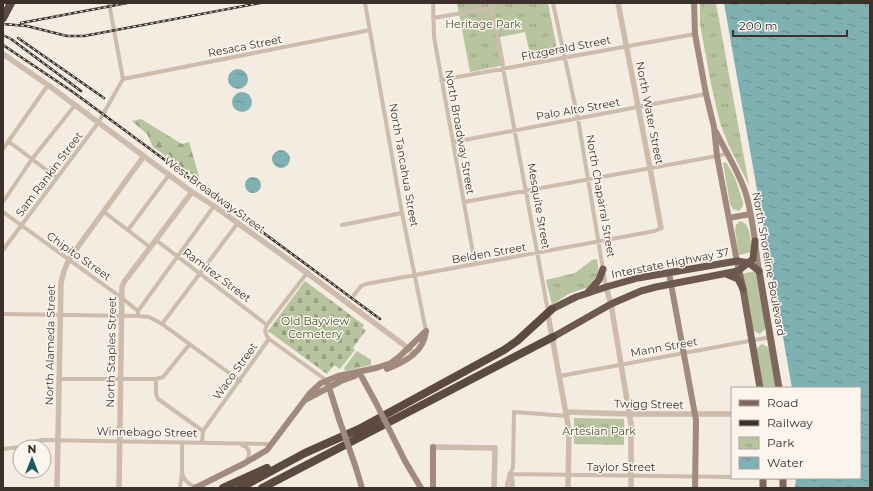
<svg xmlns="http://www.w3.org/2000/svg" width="873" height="491" viewBox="0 0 873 491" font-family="Montserrat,sans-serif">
<defs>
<pattern id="forest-firs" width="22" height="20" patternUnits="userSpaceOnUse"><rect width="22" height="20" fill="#b8c4a0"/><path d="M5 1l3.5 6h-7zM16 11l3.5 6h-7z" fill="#97a083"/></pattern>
<pattern id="cemetery-stones" width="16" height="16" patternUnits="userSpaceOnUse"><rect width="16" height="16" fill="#b8c4a0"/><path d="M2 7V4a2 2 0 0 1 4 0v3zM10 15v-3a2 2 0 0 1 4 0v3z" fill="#97a083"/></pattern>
<pattern id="park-tufts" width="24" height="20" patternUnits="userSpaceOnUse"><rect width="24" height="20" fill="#b8c4a0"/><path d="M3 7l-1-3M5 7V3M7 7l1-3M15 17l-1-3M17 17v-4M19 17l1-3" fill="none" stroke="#97a083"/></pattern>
<pattern id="water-ripples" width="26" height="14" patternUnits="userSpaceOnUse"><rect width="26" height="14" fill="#7fb0b2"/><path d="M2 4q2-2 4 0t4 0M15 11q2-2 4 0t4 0" fill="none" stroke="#699091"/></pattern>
</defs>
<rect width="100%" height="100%" fill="#f4ebe1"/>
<path fill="#b8c4a0" d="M726,162L735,178L743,202V206L739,211L733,209L730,204L723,163Z
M740,221C752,224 750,242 752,252L739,255L735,230L736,225Z
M755,271L765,324V329L760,334L754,331L752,326L742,274Z
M762,344L768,347L771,351L777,388H763L756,353L757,348Z"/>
<path fill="url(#forest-firs)" d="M141,119L182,144L189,142L200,180L153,147L147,134L132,121Z
M357,351L371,360V365L345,371L344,368Z"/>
<path fill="url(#cemetery-stones)" d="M305,281L364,325L362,328L366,330L353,348L355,350L340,369L334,365L327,374L268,331Z"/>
<path fill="url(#park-tufts)" d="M457,3H548L558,54L531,59L525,32L500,37L505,65L470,72Z
M700,3H716L749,185L729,146L720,123L711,84L700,24Z
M597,259L599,274L592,286L568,294L552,305L546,280L575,273L592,260Z
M574,418L624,419V445L574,444Z"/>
<path fill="url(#water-ripples)" d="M724,3H870V488H795L796,478H860V388H792Z
M228 79a10 10 0 1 1 20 0a10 10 0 1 1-20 0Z
M232 102a10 10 0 1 1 20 0a10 10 0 1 1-20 0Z
M272 159a9 9 0 1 1 18 0a9 9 0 1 1-18 0Z
M245 185a8 8 0 1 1 16 0a8 8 0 1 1-16 0Z"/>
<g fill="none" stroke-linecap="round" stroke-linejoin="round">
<path stroke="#cdbbac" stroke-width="4" d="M365,3L402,213L426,331
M433,3L434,37L475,264
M491,3L548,311
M553,3L578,119L606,287
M433,18L492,8
M123,79L370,30
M441,80L695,34
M8,141L57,178
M454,142L706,94
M3,149L48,85
M3,202L32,159L75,105
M464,202L717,156L726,154
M3,212L122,298L138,311V316L149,317L162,324L240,381
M104,212L150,247
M342,225L402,213
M128,230L169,175
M156,240L267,325
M3,250L98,123L123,79L109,3
M307,273L267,325C264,331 265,334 269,339L326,380
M354,295L361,286L366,284L655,231L661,228
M138,311L214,206
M3,314L138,316
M162,324L237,224
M560,376L771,337
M59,379H156V394L158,399L203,431
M156,379L163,377L189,345
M202,443L203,431L269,339
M242,445C251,448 250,455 246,462
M21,447L30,443L41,440L272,444
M3,449L20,447
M182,473V443
M510,474L732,477
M769,478H783
M180,488L182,473C184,481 189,485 196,487
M507,488V483L513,467L514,412L567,416"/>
<path stroke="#cdbbac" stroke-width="5.5" d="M618,3L650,168L661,228
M3,54L48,85L192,192L214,206L307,273L408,348L414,354
M606,287L611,304L631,424V488
M548,315L569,430L568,488
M567,412L630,414H732
M433,447L495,448L494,488
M510,474L512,481V488
M57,488L61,283L64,271L69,259L144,156
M119,488L122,287L124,282L192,192"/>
<path stroke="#a18a7d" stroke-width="6" d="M694,3L695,34L706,94L714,127L717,156L739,272
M716,132C726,152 738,171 745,191C753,215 755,245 759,271
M729,218L750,214
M669,273L696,420L695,488
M387,369C405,362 424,352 426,331
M359,372L375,401
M328,384L339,419
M307,399L341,381L355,376
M405,461L421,488
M356,468L362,488
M195,488L245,463L267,450L310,393L321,383L338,376L376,368L391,363L399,357L426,331
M433,488V447"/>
<path stroke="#7d675c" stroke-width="7" d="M759,271L779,388
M739,272L743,289L760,388
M763,488V478
M783,488V478"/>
<path stroke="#6c584f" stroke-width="7" d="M726,274L738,279L743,289
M588,292L599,280L603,269
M552,309L576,297L606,287L638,278L737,261L749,263L759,271
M553,337L611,304L641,291L656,287L738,271L753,259L755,241"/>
<path stroke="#5c4a42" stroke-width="8" d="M3,18L11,3
M223,488L267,468
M240,488L305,453L359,429L504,350L517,341L552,309
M262,488L553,337"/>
<defs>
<path id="rail" d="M21,23L127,3
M3,24L27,26L67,36H84L260,3
M3,35L11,39L81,91
M18,38L104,98
M3,45L73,92L380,319"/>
</defs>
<use href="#rail" stroke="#3b302b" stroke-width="2.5"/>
<use href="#rail" stroke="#fbf5ee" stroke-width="1" stroke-dasharray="3" stroke-linecap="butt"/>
<path stroke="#a18a7d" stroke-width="6" d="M375,401L405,461
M339,419L356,468"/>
</g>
<g text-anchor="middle" stroke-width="3" stroke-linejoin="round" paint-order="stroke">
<g font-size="11" fill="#4a5a2e" stroke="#fbf5ee">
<text x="483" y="28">Heritage Park</text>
<text x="315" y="325">Old Bayview<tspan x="315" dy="13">Cemetery</tspan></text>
<text x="599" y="435">Artesian Park</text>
</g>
<g font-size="11" fill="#3b302b" stroke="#fbf5ee">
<text transform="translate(245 46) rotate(-11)" y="4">Resaca Street</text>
<text transform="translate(566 48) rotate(-11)" y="4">Fitzgerald Street</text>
<text transform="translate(578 109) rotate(-10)" y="4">Palo Alto Street</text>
<text transform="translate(650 113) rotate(79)" y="4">North Water Street</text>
<text transform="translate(460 132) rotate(80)" y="4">North Broadway Street</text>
<text transform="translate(404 165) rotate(80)" y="4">North Tancahua Street</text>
<text transform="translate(49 174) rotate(-53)" y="4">Sam Rankin Street</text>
<text transform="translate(215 195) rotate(36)" y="4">West Broadway Street</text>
<text transform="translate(601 196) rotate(80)" y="4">North Chaparral Street</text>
<text transform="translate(539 206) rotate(80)" y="4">Mesquite Street</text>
<text transform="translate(489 253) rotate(-10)" y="4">Belden Street</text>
<text transform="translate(79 256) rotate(35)" y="4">Chipito Street</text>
<text transform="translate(670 263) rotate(-11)" y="4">Interstate Highway 37</text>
<text transform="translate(769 264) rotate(80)" y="4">North Shoreline Boulevard</text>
<text transform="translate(217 275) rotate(37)" y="4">Ramirez Street</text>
<text transform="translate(50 345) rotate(-89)" y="4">North Alameda Street</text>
<text transform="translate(664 347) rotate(-10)" y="4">Mann Street</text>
<text transform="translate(111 352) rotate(-89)" y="4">North Staples Street</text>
<text transform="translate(235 371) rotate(-54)" y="4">Waco Street</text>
<text transform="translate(649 404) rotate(1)" y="4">Twigg Street</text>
<text transform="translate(147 432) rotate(1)" y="4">Winnebago Street</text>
<text x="621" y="471">Taylor Street</text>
</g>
</g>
<rect width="873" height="491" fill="none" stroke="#3b302b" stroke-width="8"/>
<rect x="731" y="387" width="130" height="92" fill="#fbf5ee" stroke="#aea6a0"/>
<rect x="739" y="400" width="20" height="6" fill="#7d675c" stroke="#aea6a0"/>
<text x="767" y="407" font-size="12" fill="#3b302b">Road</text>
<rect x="739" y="420" width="20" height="6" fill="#3b302b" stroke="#aea6a0"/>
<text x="767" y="427" font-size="12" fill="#3b302b">Railway</text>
<rect x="739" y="437" width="20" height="12" fill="url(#park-tufts)" stroke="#aea6a0"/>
<text x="767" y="447" font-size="12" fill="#3b302b">Park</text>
<rect x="739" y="457" width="20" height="12" fill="url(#water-ripples)" stroke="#aea6a0"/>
<text x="767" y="467" font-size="12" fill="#3b302b">Water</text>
<g transform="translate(32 459)"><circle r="19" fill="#fbf5ee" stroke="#aea6a0"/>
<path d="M0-3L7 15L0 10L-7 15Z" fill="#1f5a5e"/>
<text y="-6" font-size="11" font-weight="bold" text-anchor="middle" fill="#3b302b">N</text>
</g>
<path d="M733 30v6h114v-6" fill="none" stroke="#3b302b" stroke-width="2"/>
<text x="739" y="30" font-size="12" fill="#3b302b" stroke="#fbf5ee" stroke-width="3" paint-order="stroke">200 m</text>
</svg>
